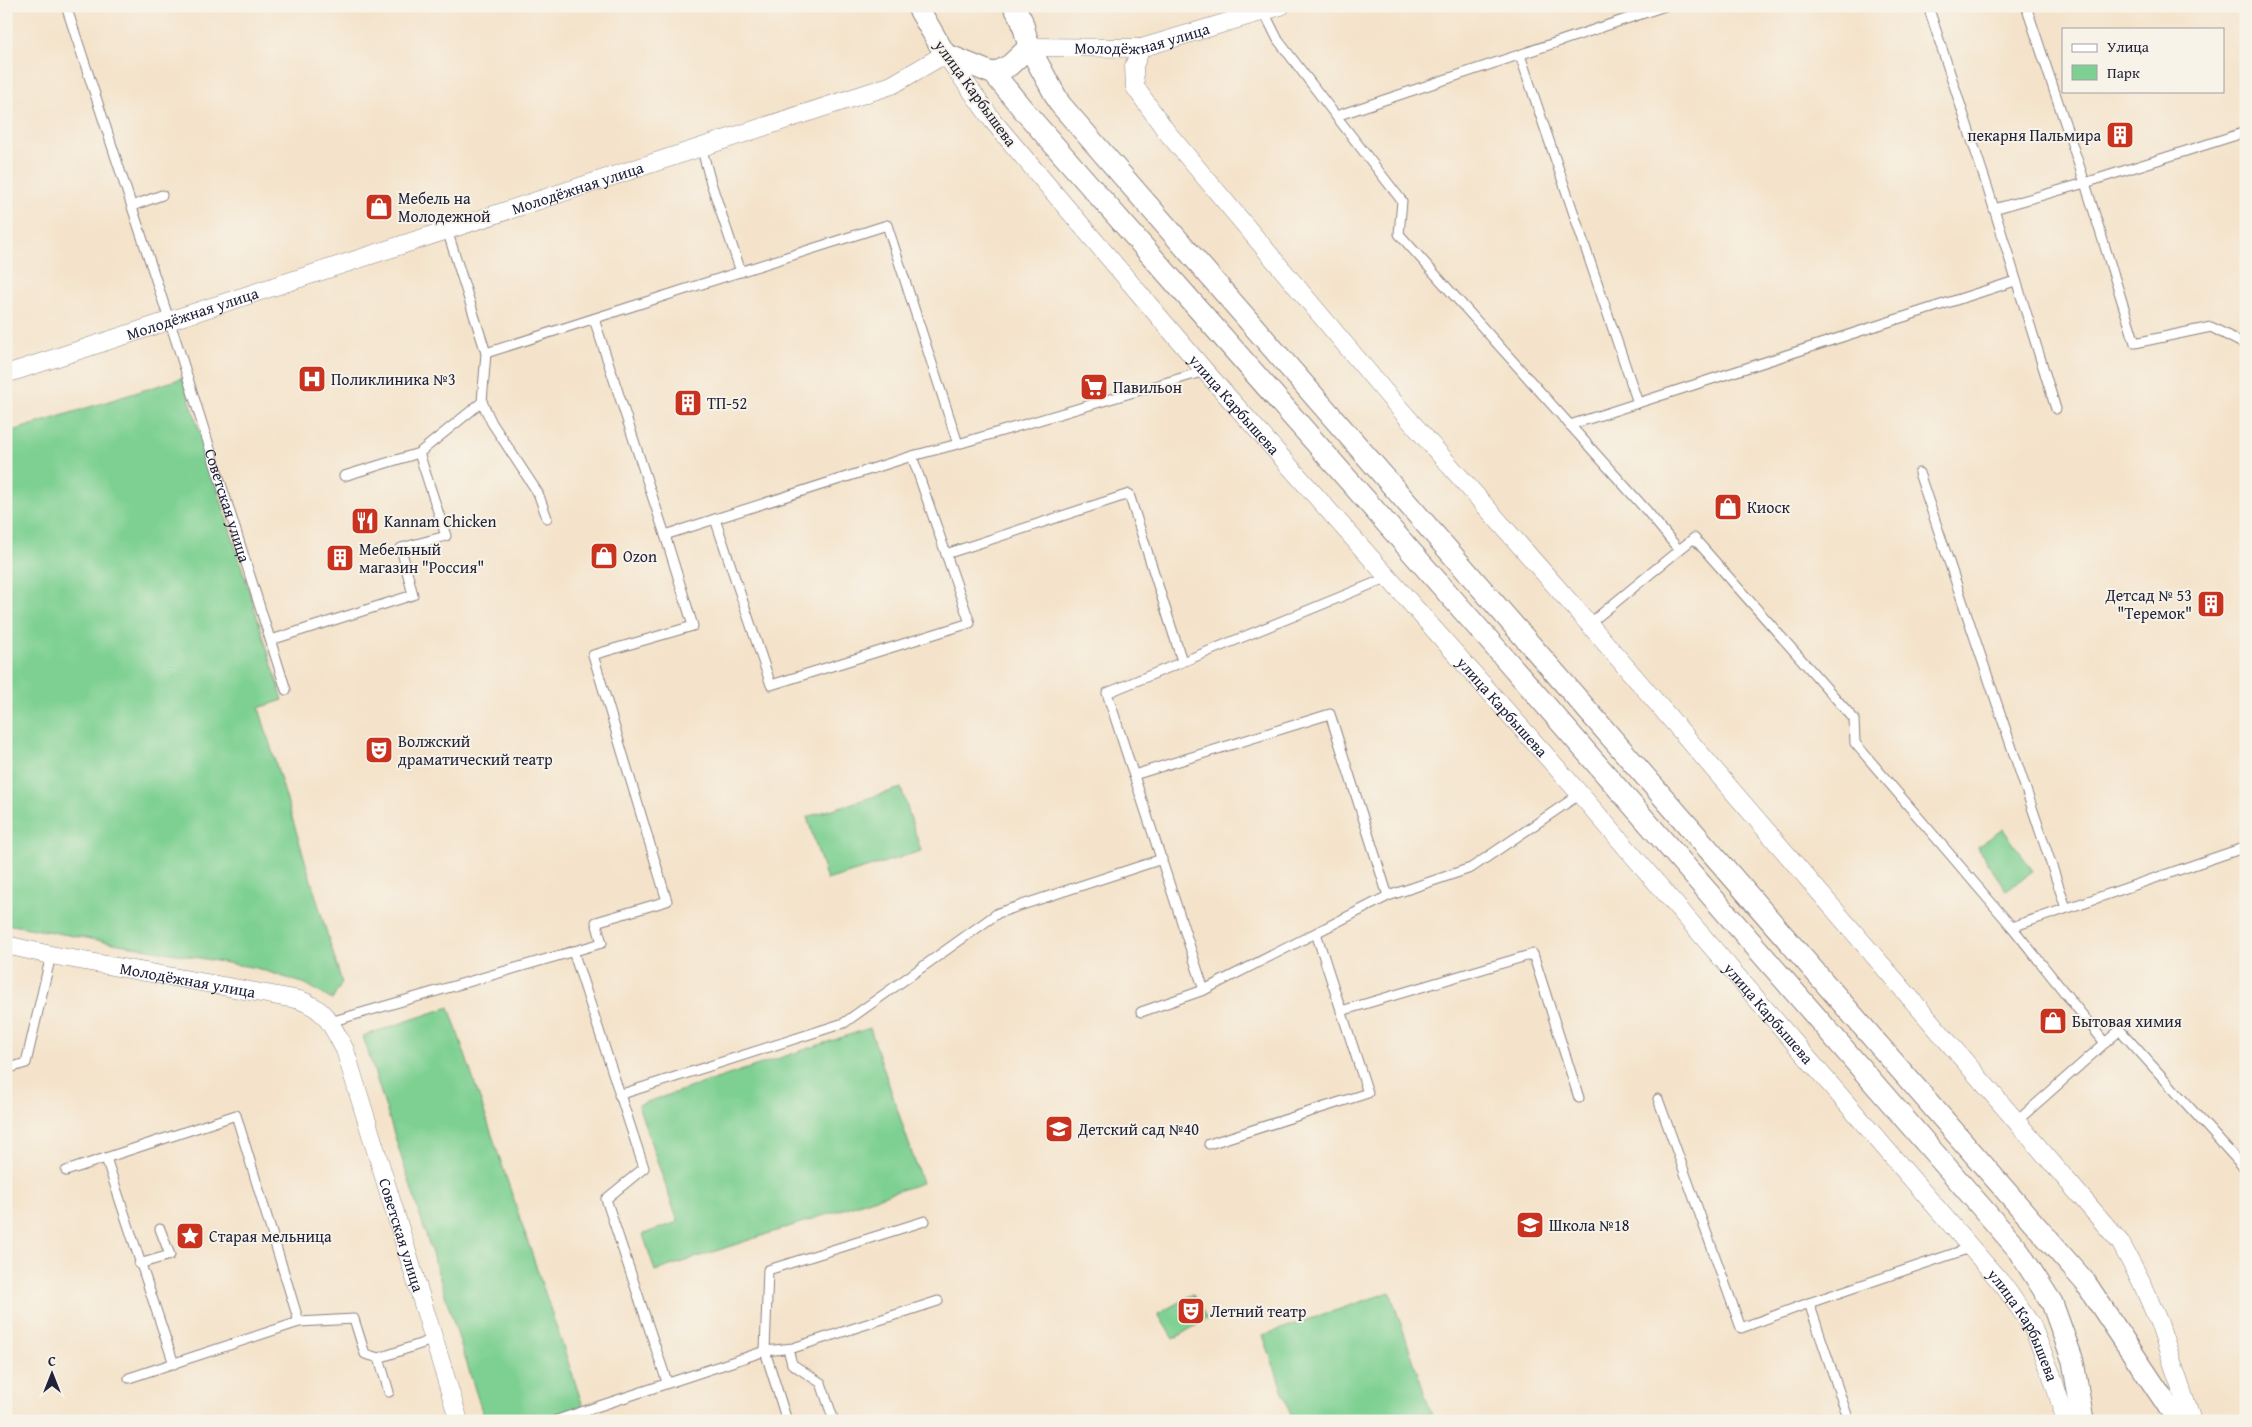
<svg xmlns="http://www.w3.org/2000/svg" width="2252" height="1427" viewBox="0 0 2252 1427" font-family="'Gentium Book Plus',serif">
<rect width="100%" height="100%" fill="#f7f3e8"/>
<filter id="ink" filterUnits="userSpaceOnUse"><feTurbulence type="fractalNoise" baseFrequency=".02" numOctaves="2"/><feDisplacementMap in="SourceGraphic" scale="10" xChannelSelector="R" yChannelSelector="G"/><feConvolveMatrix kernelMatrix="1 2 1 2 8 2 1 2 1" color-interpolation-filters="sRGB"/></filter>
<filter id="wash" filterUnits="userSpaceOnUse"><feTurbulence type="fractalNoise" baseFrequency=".0096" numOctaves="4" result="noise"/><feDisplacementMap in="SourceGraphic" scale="20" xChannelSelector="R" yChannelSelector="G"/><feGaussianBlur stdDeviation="1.12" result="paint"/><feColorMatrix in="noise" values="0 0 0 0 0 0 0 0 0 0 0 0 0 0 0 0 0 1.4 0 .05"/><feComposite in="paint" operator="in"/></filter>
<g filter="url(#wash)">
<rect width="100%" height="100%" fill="#f4e3ca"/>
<path fill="#7ed092" stroke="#507966" d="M183,378L283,700L259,708L342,983L332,1000L306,984L256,968L6,924V433Z
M901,788L921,851L827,880L807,817Z
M2003,829L2033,871L2006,890L1977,847Z
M449,1007L588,1421H485L363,1036Z
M870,1028L922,1183L655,1271L643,1234L678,1222L638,1105Z
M1390,1292L1434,1421H1293L1263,1335Z
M1193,1294L1207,1319L1173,1339L1158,1314Z"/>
</g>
<g filter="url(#ink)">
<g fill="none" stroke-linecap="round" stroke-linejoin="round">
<defs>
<g id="service">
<path id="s1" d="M66,6L179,350L286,690"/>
<path d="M1928,6L1987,186L2056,409"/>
<path d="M2026,6L2085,183L2135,343L2211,327L2246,345"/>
<path d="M1264,12L1278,40L1336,116L1665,6"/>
<path d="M1520,55L1638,403L1570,425"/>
<path d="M1336,116L1402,201L1399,234L1647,511L1679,550L1589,624"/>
<path d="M701,146L711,183L741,272"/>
<path d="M132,206L162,195"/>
<path d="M1994,209L2085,183L2246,132"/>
<path d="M447,230L486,353L887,225L958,444L912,456L665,535"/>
<path d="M482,402L492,423L538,493L547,518"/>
<path d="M1638,403L2015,281"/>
<path d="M958,444L1205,371"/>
<path d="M1919,473L2066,908"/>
<path d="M344,476L419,453L482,402L486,353"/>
<path d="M715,519L771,685L970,623L912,456"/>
<path d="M1679,550L1694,538L1854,719L1855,743L2012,927L2246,847"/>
<path d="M946,554L1129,494L1182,661"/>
<path d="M271,640L413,595L401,548L446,536L419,453"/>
<path d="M1134,775L1330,714L1388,896"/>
<path d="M2012,927L2105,1043L2120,1030L2246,1170"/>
<path d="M573,951L644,1168L606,1199L667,1382"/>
<path d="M1204,990L1107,693L1389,577"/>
<path d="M1341,1011L1533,954L1579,1098"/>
<path d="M1141,1012L1204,990L1388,896L1471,868L1580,794"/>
<path d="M330,1022L602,943L596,922L667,901L593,655L693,626L665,535L594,319"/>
<path d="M6,1069L26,1063L51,955"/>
<path d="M619,1095L844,1023L998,913L1162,859"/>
<path d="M1658,1099L1741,1328L1809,1303"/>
<path d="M2017,1121L2105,1043"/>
<path d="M1209,1144L1368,1093L1316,933"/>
<path d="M106,1158L174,1364"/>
<path d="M66,1171L236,1115L299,1322"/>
<path d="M925,1221L768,1270L765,1351L793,1348L938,1301"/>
<path d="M139,1264L170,1255L160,1229"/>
<path d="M788,1349L792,1364L821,1383L834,1421"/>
<path d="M379,1358L389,1392"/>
<path d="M129,1378L299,1322L354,1319L365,1354L379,1358L432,1340"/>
<path d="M554,1421L765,1351L787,1421"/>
<path d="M1849,1421L1809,1303L1970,1248"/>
</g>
<g id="minor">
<path id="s2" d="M1029,47L1141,48L1281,6"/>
<path d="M1141,48L1134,66L1135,87L1166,131L1385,392L1589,624L2120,1242L2141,1281L2159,1323L2192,1421"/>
<path id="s3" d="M6,374L892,85L945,54L993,121L1205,371L1580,794L2004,1286L2032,1326L2051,1373L2066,1421"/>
<path id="s4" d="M6,945L51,955L300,1000C327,1010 332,1026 345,1050L459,1421"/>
</g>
<path id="tertiary" d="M917,6L945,54L994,74L1026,113L1509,663L2016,1247L2052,1303L2073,1361L2083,1421
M1014,6L1022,21L1029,47L1060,104L2085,1282L2178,1421
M994,74L1010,65L1029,47"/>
</defs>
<use href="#service" stroke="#8b8282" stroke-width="11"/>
<use href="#minor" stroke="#8b8282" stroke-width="19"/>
<use href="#tertiary" stroke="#8b8282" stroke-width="23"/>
<use href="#service" stroke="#fff" stroke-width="9"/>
<use href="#minor" stroke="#fff" stroke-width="18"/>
<use href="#tertiary" stroke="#fff" stroke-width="21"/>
</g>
</g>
<defs>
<symbol id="building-square" viewBox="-11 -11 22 22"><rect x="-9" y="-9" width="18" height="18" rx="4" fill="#c8321e" stroke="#f7f3e8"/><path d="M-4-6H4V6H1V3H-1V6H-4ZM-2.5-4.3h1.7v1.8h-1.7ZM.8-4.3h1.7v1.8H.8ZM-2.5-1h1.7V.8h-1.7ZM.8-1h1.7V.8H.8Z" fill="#fff"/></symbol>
<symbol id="shop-square" viewBox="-11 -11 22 22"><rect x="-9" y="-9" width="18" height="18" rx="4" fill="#c8321e" stroke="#f7f3e8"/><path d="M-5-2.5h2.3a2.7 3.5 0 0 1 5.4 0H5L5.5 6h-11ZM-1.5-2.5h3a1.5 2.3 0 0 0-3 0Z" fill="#fff"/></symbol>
<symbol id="hospital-square" viewBox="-11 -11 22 22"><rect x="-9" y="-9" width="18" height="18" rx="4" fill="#c8321e" stroke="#f7f3e8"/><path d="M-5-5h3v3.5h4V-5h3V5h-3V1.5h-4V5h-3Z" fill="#fff"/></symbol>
<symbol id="supermarket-square" viewBox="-11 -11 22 22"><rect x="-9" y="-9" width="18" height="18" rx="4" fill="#c8321e" stroke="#f7f3e8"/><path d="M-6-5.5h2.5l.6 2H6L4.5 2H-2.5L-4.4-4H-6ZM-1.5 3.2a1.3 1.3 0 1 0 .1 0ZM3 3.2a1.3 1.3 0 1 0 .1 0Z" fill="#fff"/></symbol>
<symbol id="restaurant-square" viewBox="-11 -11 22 22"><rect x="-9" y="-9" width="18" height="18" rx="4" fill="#c8321e" stroke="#f7f3e8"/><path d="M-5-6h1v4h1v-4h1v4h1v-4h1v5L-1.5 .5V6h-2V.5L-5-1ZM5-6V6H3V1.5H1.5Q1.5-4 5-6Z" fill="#fff"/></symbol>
<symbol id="theatre-square" viewBox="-11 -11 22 22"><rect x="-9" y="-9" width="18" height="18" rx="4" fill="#c8321e" stroke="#f7f3e8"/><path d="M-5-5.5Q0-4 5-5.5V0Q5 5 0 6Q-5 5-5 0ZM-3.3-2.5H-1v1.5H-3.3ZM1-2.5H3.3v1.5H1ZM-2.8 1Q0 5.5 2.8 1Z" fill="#fff"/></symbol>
<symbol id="school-square" viewBox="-11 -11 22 22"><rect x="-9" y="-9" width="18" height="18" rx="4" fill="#c8321e" stroke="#f7f3e8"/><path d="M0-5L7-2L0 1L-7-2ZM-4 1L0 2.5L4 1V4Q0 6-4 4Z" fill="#fff"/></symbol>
<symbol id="sight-square" viewBox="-11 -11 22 22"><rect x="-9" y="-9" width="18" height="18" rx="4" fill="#c8321e" stroke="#f7f3e8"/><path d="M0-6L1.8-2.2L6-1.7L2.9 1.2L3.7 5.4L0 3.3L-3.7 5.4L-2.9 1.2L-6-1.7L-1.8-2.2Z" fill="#fff"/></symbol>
</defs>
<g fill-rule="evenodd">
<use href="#building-square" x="2104" y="119" width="32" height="32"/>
<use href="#shop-square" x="363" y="191" width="32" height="32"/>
<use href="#hospital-square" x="296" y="363" width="32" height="32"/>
<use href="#supermarket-square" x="1078" y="371" width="32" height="32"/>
<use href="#building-square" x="672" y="387" width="32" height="32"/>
<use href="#shop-square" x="1712" y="491" width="32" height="32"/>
<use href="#restaurant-square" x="349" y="505" width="32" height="32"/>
<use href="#shop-square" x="588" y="540" width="32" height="32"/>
<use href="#building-square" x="324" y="542" width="32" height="32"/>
<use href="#building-square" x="2195" y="588" width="32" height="32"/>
<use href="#theatre-square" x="363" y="734" width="32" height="32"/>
<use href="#shop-square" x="2037" y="1005" width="32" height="32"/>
<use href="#school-square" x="1043" y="1113" width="32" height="32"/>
<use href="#school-square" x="1514" y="1209" width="32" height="32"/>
<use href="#sight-square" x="174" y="1220" width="32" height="32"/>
<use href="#theatre-square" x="1175" y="1295" width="32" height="32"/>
</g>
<g text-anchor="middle" stroke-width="4" stroke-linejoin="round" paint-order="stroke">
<g font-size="16" fill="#22223b" stroke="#f7f3e8">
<text dy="6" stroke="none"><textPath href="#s2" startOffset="114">Молодёжная улица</textPath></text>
<text transform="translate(976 93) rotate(54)" y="6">улица Карбышева</text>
<text dy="6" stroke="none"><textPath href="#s3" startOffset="601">Молодёжная улица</textPath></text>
<text dy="6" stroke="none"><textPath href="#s3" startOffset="196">Молодёжная улица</textPath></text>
<text dy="6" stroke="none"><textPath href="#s3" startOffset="1448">улица Карбышева</textPath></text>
<text dy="6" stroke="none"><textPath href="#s1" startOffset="525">Советская улица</textPath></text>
<text dy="6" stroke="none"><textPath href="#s3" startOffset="1852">улица Карбышева</textPath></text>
<text dy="6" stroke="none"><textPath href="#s4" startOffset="185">Молодёжная улица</textPath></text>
<text dy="6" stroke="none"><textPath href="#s3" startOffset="2258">улица Карбышева</textPath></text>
<text dy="6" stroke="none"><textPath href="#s4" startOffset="562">Советская улица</textPath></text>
<text dy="6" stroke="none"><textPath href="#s3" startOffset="2662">улица Карбышева</textPath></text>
</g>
<g font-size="16" fill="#22223b" stroke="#f7f3e8" text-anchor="start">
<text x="2101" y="141" text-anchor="end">пекарня Пальмира</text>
<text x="398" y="204">Мебель на<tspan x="398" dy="18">Молодежной</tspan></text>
<text x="331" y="385">Поликлиника №3</text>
<text x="1113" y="393">Павильон</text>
<text x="707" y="409">ТП-52</text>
<text x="1747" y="513">Киоск</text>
<text x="384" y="527">Kannam Chicken</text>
<text x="359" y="555">Мебельный<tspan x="359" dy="18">магазин "Россия"</tspan></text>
<text x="623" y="562">Ozon</text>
<text x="2192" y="601" text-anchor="end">Детсад № 53<tspan x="2192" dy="18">"Теремок"</tspan></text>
<text x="398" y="747">Волжский<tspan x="398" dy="18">драматический театр</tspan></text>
<text x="2072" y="1027">Бытовая химия</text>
<text x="1078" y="1135">Детский сад №40</text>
<text x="1549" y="1231">Школа №18</text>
<text x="209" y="1242">Старая мельница</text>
<text x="1210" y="1317">Летний театр</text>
</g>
</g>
<rect width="2252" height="1427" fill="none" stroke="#f7f3e8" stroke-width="25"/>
<rect x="2062" y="28" width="162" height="65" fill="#f7f3e8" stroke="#a29fa3"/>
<rect x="2072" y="44" width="25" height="8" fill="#ffffff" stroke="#a29fa3"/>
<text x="2107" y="52" font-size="15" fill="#22223b">Улица</text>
<rect x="2072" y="65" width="25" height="15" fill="#7ed092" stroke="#a29fa3"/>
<text x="2107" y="78" font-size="15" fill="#22223b">Парк</text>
<g transform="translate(52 1374)" stroke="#f7f3e8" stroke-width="4" paint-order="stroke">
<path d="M0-4L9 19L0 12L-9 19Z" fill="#22223b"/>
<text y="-8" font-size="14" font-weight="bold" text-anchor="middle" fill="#22223b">С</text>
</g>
</svg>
